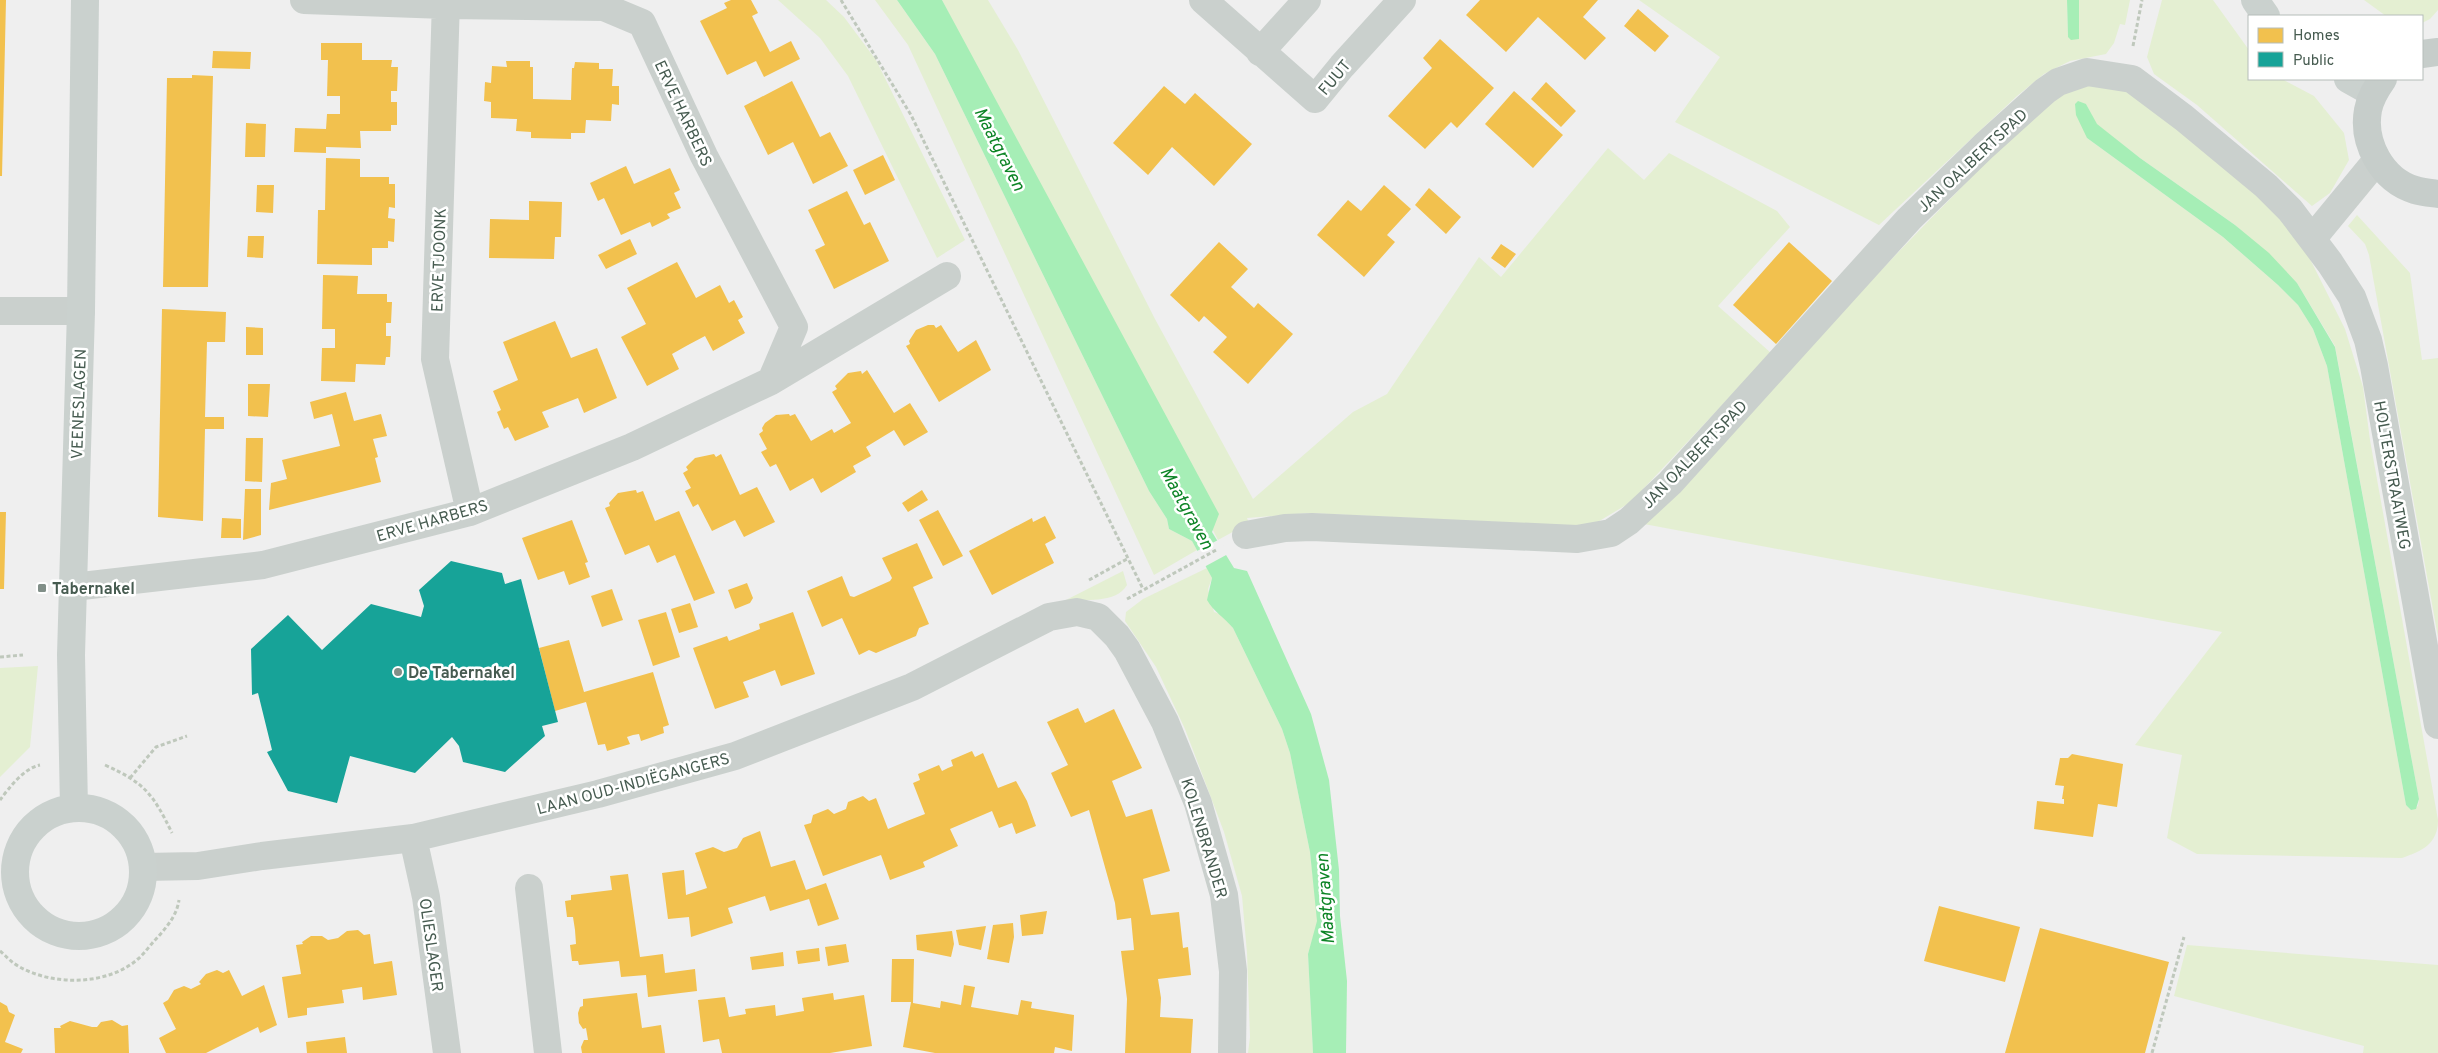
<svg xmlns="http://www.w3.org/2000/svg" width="2438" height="1053" viewBox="0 0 2438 1053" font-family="Overpass,sans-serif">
<rect width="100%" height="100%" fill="#efefef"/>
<path fill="#e4efd2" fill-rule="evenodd" d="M778,0H826L844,17L876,60L965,240L937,258L848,76L820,38Z
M875,0H897L935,54L1149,491L1167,519L1169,529L1192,541L1197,550L1154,575L908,45Z
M942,0H988L1018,50L1155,319L1253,499L1353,412L1387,394L1479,257L1501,277L1608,148L1644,180L1669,153L1777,211L1790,227L1718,306L1771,353L1631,502L1596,523L1576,526L1309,513L1247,518L1249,523L1218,540Z
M1639,0H2067L2068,37L2077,26L2079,0H2130L2125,25L2120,24L2114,43L2106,54L2070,61L2044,74L2017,96L1879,225L1675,122L1720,57Z
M2162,0H2213L2249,50V79H2282L2314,96L2344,133L2349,160L2330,193L2312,206L2197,105L2154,74L2147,57Z
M2364,0H2438V10L2430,19L2422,23V16H2386Z
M2085,83L2118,86L2138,97L2238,173L2276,213L2304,247L2345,329L2363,387L2370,440L2438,820C2438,844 2422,851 2402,858L2197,854L2167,838L2182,755L2135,745L2222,632L1644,524C1748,413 1850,300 1957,192C1990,158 2041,98 2085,83ZM2086,104L2096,124L2140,158L2235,225L2297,283L2335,346L2419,799L2418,806L2411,810L2406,805L2327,366L2313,329L2298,305L2278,285L2223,237L2087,138Z
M2357,215L2410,273L2422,360L2438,358V637L2369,255L2365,244L2348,226Z
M1207,568L1212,578L1208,589L1214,612L1223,615L1233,628L1282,729L1290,753L1310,852L1318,921L1308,954L1313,1053H1248L1250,1037L1247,953L1242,896L1224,832L1185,729L1156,667L1125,621L1126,612L1143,599Z
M1123,571L1127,585C1115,605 1084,598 1064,601Z
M38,666L30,747L0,777V668Z
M2187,945L2438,965V1053H2363L2364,1046L2174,996Z"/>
<path fill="#a6eeb6" d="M897,0H942L1219,514L1212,532L1234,568L1247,571L1311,714L1329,780L1339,870L1340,916L1347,981L1346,1053H1313L1308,954L1317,921L1310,852L1290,753L1282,729L1233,628C1224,617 1214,612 1207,600L1212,578L1192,541L1169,529L1167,519L1149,491L935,54Z
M2067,0H2079V39L2071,40L2068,37Z
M2078,101L2086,104L2097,124L2140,158L2235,225L2269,253L2297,283L2335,347L2419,799L2416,809L2411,810L2406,805L2327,366L2313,329L2298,305L2278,285L2223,237L2087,138L2076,115L2075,104Z"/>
<path fill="#efefef" d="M1220,539L1228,554L1204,567L1195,552Z"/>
<path fill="#f2c14e" d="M0,0H6L2,176H0Z
M731,0H751L758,13L752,16L770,52L791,41L800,59L764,77L756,61L727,75L700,21L727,8L724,3Z
M1480,0H1598L1583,17L1606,38L1585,60L1538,17L1506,52L1466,15Z
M1638,9L1669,36L1655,52L1624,26Z
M1440,39L1494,88L1457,128L1451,122L1425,149L1388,116L1432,68L1423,58Z
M321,43H362V60H392L391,67H398L397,91H391V102H397V125H391V131H360L361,148L326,147V153L294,152L295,128L326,129L327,114H340V96H327L328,60H321Z
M213,51L251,52L250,69L212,68Z
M506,61H530V67H533V99L571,100L572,68H574L575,62L599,63V69H613L612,86H619V105L612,104L611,121L586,120L585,133H571V139L531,138V132L516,131L517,119L491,118V102L484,101L485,82L491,83L492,66L507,67Z
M192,75L213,76L208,287H163L167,78H192Z
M792,81L820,137L830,132L848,166L813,184L793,142L768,155L744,106Z
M1546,82L1576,111L1561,127L1531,99Z
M1164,86L1185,104L1195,93L1252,144L1214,186L1172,147L1148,175L1113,143Z
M1514,91L1563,135L1533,168L1485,124Z
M246,123L266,124L265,157H245Z
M883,155L895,180L865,195L853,170Z
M326,158L360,159V177H389V184H395V208L389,207L388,218L395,219L394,242L388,241V248H372V265L317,264L318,210H325Z
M626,166L634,184L670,168L680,190L674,193L681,208L667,214L670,218L652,227L650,222L621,235L604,198L598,201L590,183Z
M257,185H274L273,213L256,212Z
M1384,185L1411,209L1387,235L1395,242L1364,277L1317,235L1348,200L1361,211Z
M1429,188L1461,217L1446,234L1415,205Z
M847,191L864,225L870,222L889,261L834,289L815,250L825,245L808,210Z
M529,201L562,202L561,237H555L554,259L489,258L490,219L529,220Z
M248,236H264L263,258L247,257Z
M630,239L637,254L606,269L598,255Z
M1219,242L1248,269L1231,287L1254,308L1258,303L1293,334L1248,384L1213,352L1227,337L1204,316L1199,322L1170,295Z
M1789,242L1832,281L1776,344L1733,305Z
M1501,244L1516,254L1505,268L1491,258Z
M677,262L696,298L720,285L729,303L734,300L743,317L738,320L745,333L713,351L705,336L688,345L672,354L679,369L647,386L621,337L646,324L627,288Z
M323,275L358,276L357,294H387V302H392L391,323H386V336H391L390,357H386L385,365L356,364L355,382L321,381L322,348H335V329H322Z
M162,309L226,312L225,342H207L205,417H224V429H205L203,521L158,517Z
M555,321L571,358L597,348L617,398L584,413L578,398L542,412L549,427L515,441L508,427L504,429L497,412L501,410L493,391L518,380L503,342Z
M928,325H934L936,328L941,325L958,352L976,340L991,370L939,402L906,346L910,344L909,341L916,330Z
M246,327L263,328V355H246Z
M867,370L894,413L910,403L928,432L904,446L894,430L866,447L871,456L853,466L856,472L821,493L813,478L790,491L776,464L770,467L761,452L767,449L759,434L763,431L762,428L765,423L776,415L789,414L790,416L795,414L811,441L832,429L834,433L851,423L832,392L837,389L835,386L848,373L861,371L862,374Z
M248,384H270L268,417L248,416Z
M346,392L354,421L381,414L387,436L373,439L378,457L375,458L381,482L269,510L271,483L287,479L282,460L340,446L332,414L314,419L310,402Z
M246,438H263L262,482L245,481Z
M714,454L716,457L721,454L740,495L757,487L775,522L744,537L735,520L712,531L698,504L693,507L685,491L691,488L683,473L688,470L686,467L695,458Z
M245,489H261V535L243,540Z
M636,490L637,493L643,491L655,521L679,511L715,593L694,601L675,555L657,563L649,545L625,555L605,508L610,506L609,503L618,493Z
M922,490L928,500L908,512L902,503Z
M938,510L963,556L943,566L919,520Z
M0,512H6L4,589H0Z
M1045,516L1056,538L1045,544L1054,563L992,595L969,551L1032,518L1033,522Z
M222,518L241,519V538H221Z
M572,520L588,562L585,563L590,577L569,585L564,571L538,580L522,538Z
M917,543L933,578L913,587L929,624L919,628L916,636L876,653L869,650L859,655L842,618L822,627L807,591L842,576L850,596L854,597L890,581L892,578L882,558Z
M747,583L753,598L750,603L735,609L728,590Z
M612,589L623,620L602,627L591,596Z
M690,603L698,627L679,633L671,609Z
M666,612L680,657L653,666L638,620Z
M793,612L815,674L781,686L775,670L743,682L749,697L715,709L693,648L727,636L729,641L760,629L759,624Z
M569,640L584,692L653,672L669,725L663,727L664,733L641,741L639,734L633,735L627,737L630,744L607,751L605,744L598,745L586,702L555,711L539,648Z
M1078,708L1085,723L1114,709L1142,768L1112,781L1126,817L1152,809L1170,871L1143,879L1151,915L1179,912L1183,948L1188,947L1191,975L1158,979L1161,998L1160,1017L1193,1019L1191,1053H1125L1127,999L1121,951L1134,950L1131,918L1117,920L1115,903L1089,810L1071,817L1051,773L1068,765L1047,722Z
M972,751L975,757L983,753L998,788L1016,781L1027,801L1036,826L1016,834L1012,823L999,828L992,811L950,829L958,846L923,862L925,867L890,880L881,855L823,876L804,825L811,823L813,815L828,809L834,814L846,809L848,802L863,796L869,801L876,798L888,829L907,821L925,814L913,783L920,780L918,774L939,765L942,771L948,768L953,766L951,760Z
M2072,754L2123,764L2117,807L2098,804L2093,837L2034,829L2037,801L2064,804V799H2062L2064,786L2055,785L2060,758H2068Z
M760,831L771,867L795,860L806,890L826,883L839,919L818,926L809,899L770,911L765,896L728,908L733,923L691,937L689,917L668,919L662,873L684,870L686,895L707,888L695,853L713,847L724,852L737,848L743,838Z
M628,874L640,957L663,954L665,973L695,969L697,991L648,997L646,975L621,977L619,961L579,965L578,961H572L570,945L576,944L575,930L573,917H567L565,901L571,900V895L612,890L610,876Z
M1939,906L2020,927L2005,982L1924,961Z
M1047,911L1043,934L1022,936L1020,915Z
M1013,923L1014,937L1009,963L987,959L993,925Z
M986,926L981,950L959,945L956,930Z
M2040,928L2169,962L2145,1053H2005Z
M358,930L364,935L370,934L374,964L392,961L397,995L363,1000L362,987L342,990L344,1003L307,1008V1015L288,1018L282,977L301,974L296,945L303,944L302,942L311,936H322L328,940L338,938L347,931Z
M952,931L954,944L951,957L917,950L916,935Z
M846,944L849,962L828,966L825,947Z
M819,948L820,961L798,964L796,951Z
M783,952L784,966L752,970L750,957Z
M892,959H914L913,1003L940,1008L941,1001L961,1005L964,985L975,987L971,1007L1018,1015L1021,1000L1032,1002L1031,1008L1074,1015L1072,1051L1055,1047L1054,1053H935L903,1047L911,1002H891Z
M217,970L223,973L229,970L242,996L264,985L277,1025L260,1033L258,1027L206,1053H166L159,1038L176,1029L163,1003L168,1000L174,990L184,986L191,989L201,984L199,982L206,974Z
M637,993L642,1028L661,1025L665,1053H582L581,1047L584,1040H588L586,1028L583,1029L579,1023L578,1013L580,1007L583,1006V999Z
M833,993L834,1000L864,995L872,1046L830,1053H722L719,1039L703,1042L698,1000L725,997L729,1017L746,1014L745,1009L775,1005L776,1016L804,1011L802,998Z
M0,1002L7,1006L9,1012L15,1015L5,1042L23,1049L21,1053H0Z
M112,1020L122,1026L128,1025L129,1053H55L54,1028H61L60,1026L70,1021L92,1027H97L101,1022Z
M345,1037L347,1053H307L306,1042Z"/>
<path fill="#17a398" d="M451,561L502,573L505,584L521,579L558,722L542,726L545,736L505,772L463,762L459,746L452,737L415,773L350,756L337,803L288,791L267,752L272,750L258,693L252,695L251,649L288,615L322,650L371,604L421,617L424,606L419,590Z"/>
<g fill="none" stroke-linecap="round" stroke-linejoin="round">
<path stroke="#bfc8bc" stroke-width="3" stroke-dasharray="4 2.5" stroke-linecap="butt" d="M841,0L911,115L1143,589
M2133,46L2142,0
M1089,580L1127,559
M1127,599L1218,549
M0,657L23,655
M105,765C145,783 153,794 172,833
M130,778L156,747L187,736
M0,800C9,788 24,768 40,765
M0,951C6,956 11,962 18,966C52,986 107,986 138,959C145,953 150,945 156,939C167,927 177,915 179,900
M2152,1053L2184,937"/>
<path stroke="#cad0cd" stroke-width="28" d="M304,0L445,5L604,7L642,23L704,156L794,327L771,381
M446,0L435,359L470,512
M1203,0L1315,99L1342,66L1402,0
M1260,52L1307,0
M2312,239L2377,160
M0,311H81
M1246,535L1285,528L1312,527L1577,539L1611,533L1629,521L1670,483L1909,219L1984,146L2045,91L2058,82L2087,72L2132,79L2184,118L2266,186L2290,210L2330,263L2352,297L2368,340L2374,366L2438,725
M73,587L263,565L470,512L632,447L771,381L947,276
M413,838L426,897L447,1053
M143,867L198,866L262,856L413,838L598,794L735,756L912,687L1049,617L1077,612L1098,617L1117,636L1127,650L1165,722L1198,803L1224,895L1233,971L1232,1053
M529,888L548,1053"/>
<path stroke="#cad1ce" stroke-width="28" d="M2255,0L2266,16
M2348,79L2373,93
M74,808L71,655L81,311L85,0
M15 872a64 64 0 1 1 128 0a64 64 0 1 1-128 0Z"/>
<path stroke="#c6cdca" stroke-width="28" d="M2422,54L2438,52
M2383,79C2376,89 2370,98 2368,110C2362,143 2382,180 2415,190C2422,192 2431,193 2438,194"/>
</g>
<g fill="#818f88" stroke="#fff" stroke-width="2">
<rect x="37" y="583" width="10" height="10" rx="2.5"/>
<circle cx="398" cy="672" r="5"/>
</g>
<g text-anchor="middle" stroke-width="5" stroke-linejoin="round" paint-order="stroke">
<g font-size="16" fill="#465b50" stroke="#fff">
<text transform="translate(1334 77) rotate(-50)" y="6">FUUT</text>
<text transform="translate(684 113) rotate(65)" y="6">ERVE HARBERS</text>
<text transform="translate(1972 160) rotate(-43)" y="6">JAN OALBERTSPAD</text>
<text transform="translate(438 260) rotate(-88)" y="6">ERVE TJOONK</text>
<text transform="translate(78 404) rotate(-88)" y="6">VEENESLAGEN</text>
<text transform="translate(1694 454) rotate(-46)" y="6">JAN OALBERTSPAD</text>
<text transform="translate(2393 475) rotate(80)" y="6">HOLTERSTRAATWEG</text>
<text transform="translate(432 520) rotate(-16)" y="6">ERVE HARBERS</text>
<text transform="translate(633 783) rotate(-15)" y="6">LAAN OUD-INDIËGANGERS</text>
<text transform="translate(1205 838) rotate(73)" y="6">KOLENBRANDER</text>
<text transform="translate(432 945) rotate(82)" y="6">OLIESLAGER</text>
</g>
<g font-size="16" font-weight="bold" fill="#465b50" stroke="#fff" text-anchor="start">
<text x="52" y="594">Tabernakel</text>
<text x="408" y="678">De Tabernakel</text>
</g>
<g font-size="18" font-style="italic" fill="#0c8425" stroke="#fff">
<text transform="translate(1000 149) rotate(63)" y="6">Maatgraven</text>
<text transform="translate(1187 508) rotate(61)" y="6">Maatgraven</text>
<text transform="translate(1325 899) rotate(-94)" y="6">Maatgraven</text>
</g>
</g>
<rect x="2248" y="15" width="175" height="65" fill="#ffffff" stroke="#b5bdb9"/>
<rect x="2258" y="28" width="25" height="15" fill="#f2c14e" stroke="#b5bdb9"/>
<text x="2293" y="40" font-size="15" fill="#465b50">Homes</text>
<rect x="2258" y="52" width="25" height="15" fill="#17a398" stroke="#b5bdb9"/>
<text x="2293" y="65" font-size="15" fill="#465b50">Public</text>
</svg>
